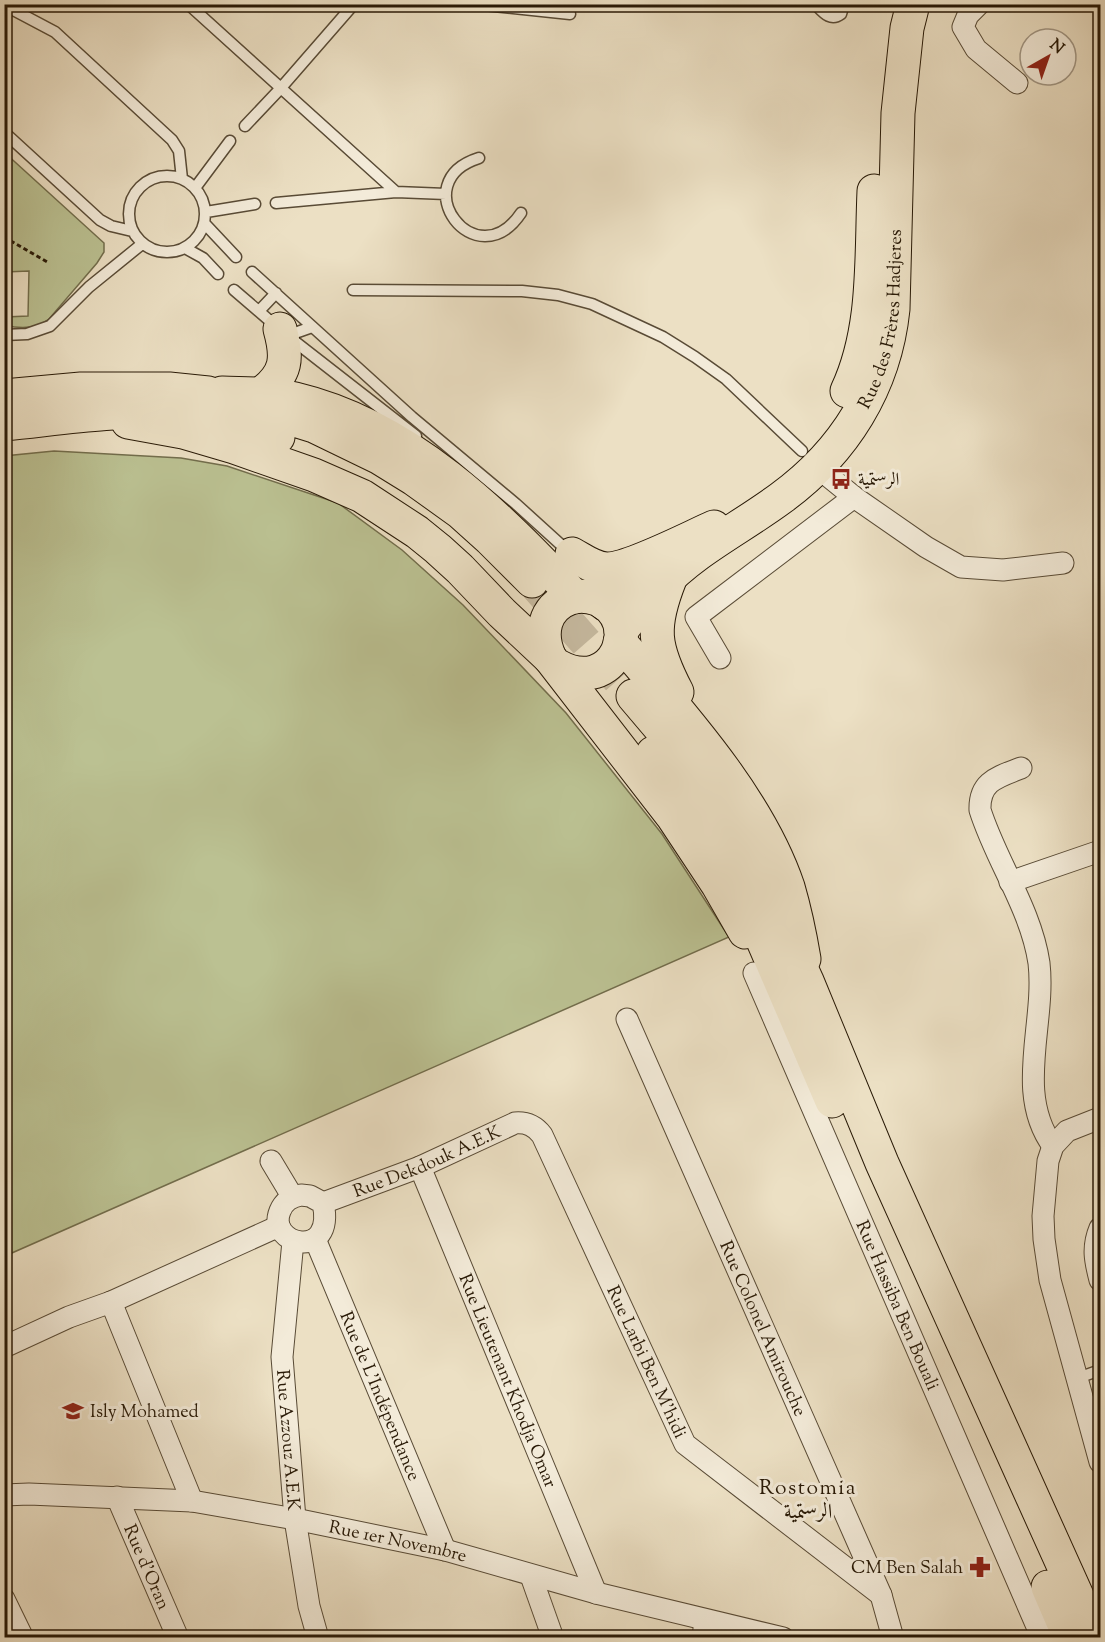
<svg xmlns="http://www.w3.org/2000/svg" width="1105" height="1642" viewBox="0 0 1105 1642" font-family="'Sorts Mill Goudy',Amiri,serif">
<rect width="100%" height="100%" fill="#ece0c4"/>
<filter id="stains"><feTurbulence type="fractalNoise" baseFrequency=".00333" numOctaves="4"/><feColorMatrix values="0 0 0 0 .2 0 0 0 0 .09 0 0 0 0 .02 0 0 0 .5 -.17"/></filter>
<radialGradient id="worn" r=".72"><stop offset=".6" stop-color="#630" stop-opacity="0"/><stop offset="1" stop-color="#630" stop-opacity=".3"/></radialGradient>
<path fill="#bbc192" stroke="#726d4c" stroke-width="1.5" d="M4,152L104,243V252L97,263L49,319C36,329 20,329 5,325V317L28,316L29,271L5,272Z
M54,451L181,458L227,466L338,503L402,550L463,605L566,713L662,834L729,937L5,1256L4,456Z"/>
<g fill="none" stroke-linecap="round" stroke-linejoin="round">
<path stroke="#c5b89e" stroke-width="33" stroke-dasharray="33 16" stroke-linecap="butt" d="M532,581L633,696"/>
<defs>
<path id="service" d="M188,4L396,192
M474,4L570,14
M815,4C823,12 830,22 841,14L844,4
M4,5L55,32L172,140L179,151L182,179
M245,126L280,89L354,4
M4,132L100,220L111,226L132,231
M479,158C403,182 476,280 521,213
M129 214a38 38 0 1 1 76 0a38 38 0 1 1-76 0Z
M195,188L230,141
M276,203L396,192L446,194
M206,212L255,204
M205,224L236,257
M185,248L203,258L218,274
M252,272L412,417L516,504L570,553
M234,290L277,327
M353,290L522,291L558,295L592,304L663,337L695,357L726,379L802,451
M259,311L276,293
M4,335L27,334L50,326L89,287L142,244
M289,337L416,436
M286,340L295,333L312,327
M1078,1378L1100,1370"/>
<g id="minor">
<path d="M979,4L968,15L963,27L976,49L1017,83"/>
<path d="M817,467L854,497L926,547L961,567L1003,570L1063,563"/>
<path d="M720,658L696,617L854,497"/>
<path d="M1021,768C998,777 979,781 980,810C996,861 1031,909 1039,963C1046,1024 1014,1093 1053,1146"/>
<path d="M1010,882L1100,851"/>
<path id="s1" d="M754,973L1042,1638"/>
<path id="s2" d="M627,1019L881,1595L893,1638"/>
<path d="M1100,1118L1067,1131L1053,1146L1048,1161L1043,1216L1044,1239L1050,1280L1100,1462"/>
<path d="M271,1161L292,1196"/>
<path id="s3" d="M420,1167L596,1593"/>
<path d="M301,1195L310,1196L323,1203C336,1262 266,1245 280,1211C284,1201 291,1197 301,1195Z"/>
<path id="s4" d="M323,1203L420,1167L515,1123C527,1122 535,1126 542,1135L685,1444L881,1595"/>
<path d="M1100,1228C1092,1247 1095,1261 1100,1280"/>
<path id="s5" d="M315,1239L445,1550"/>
<path id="s6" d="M293,1241L282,1357L295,1519L309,1606L318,1638"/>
<path d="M111,1302L192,1501"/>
<path d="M4,1347L69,1317L111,1302L279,1226"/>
<path id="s7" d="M4,1495L29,1494L192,1501L295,1519L445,1550L596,1593L783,1638"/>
<path id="s8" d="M117,1497L178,1638"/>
<path d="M531,1576L553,1638"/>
<path d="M4,1599L23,1638"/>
<path d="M703,1638L705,1620"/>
</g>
<g id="primary">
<path d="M847,391C876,329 871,258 874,191"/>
<path d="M222,393C247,394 271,393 295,399C409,426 497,514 575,597"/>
<path d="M262,393C287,374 288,358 280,329"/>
<path d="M128,422L183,432L234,447L314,475L362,496L417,532L438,549L460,569L502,613L550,658"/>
<path d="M572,554C583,560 593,568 606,569C628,570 691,537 714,527"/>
<path d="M670,579C651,627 653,646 677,692"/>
<path d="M605,604L656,576"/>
<path id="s9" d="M621,631C643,602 668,576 698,554C724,535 754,518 781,498C844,452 885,387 893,309L898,113L907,28L913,4"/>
<path d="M620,642C680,713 758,798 788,887C795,911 800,935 804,959"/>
<path d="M558,666C614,697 646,621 597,599C588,596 579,595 570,598C543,608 539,635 550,658L673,817L718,885L745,932"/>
</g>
<path id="trunk" d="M4,396L81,389H169L208,393L314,426L380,458L414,479L460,512L490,539L532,581
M4,424C56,419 115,409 166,413C203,415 243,425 278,437
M633,696L683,755L743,850L769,898L807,981L882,1163L1096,1638
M653,753L717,849L734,879L752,915L832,1101
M1048,1587L1070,1638"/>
</defs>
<use href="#service" stroke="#594b36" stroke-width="13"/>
<use href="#minor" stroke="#594b36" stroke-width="23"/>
<use href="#primary" stroke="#281906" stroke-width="35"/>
<use href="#trunk" stroke="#281906" stroke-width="35"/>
<path stroke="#281906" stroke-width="3" stroke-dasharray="4.5 3" stroke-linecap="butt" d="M4,237L49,263"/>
<use href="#service" stroke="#f3ebd9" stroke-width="10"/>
<use href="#minor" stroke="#f3ebd9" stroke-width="21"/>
<use href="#primary" stroke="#ece0c4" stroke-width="33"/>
<use href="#trunk" stroke="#ece0c4" stroke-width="33"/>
</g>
<defs>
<symbol id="bus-bare" viewBox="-9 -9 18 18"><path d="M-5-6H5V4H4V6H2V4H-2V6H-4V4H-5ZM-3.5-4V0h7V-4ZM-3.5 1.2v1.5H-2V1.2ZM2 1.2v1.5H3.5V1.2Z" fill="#8f2418" stroke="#f3ebd9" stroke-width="2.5" paint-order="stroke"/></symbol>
<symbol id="school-bare" viewBox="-9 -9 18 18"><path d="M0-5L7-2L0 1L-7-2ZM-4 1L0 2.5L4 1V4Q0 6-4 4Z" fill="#8f2418" stroke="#f3ebd9" stroke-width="2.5" paint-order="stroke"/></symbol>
<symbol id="pharmacy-bare" viewBox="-9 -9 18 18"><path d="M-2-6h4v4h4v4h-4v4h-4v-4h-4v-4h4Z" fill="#8f2418" stroke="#f3ebd9" stroke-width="2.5" paint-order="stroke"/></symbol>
</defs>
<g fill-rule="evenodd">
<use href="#bus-bare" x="826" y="464" width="30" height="30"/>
<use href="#school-bare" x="58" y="1396" width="30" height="30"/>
<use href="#pharmacy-bare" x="965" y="1552" width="30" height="30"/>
</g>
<g text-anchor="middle" stroke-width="6" stroke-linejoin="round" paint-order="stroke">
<g font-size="18" fill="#281906" stroke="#f3ebd9">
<text dy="6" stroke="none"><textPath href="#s9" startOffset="424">Rue des Frères Hadjeres</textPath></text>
<text dy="6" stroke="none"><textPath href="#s4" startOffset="112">Rue Dekdouk A.E.K</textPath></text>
<text dy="6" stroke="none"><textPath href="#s1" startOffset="362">Rue Hassiba Ben Bouali</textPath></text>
<text dy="6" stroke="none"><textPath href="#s2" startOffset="338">Rue Colonel Amirouche</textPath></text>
<text dy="6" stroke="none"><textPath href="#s4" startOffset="489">Rue Larbi Ben M'hidi</textPath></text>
<text dy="6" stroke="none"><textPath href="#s3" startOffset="231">Rue Lieutenant Khodja Omar</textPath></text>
<text dy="6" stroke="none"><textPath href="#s5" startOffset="170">Rue de L'Indépendance</textPath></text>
<text dy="6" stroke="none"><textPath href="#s6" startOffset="200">Rue Azzouz A.E.K</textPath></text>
<text dy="6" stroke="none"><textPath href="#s7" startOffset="398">Rue 1er Novembre</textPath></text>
<text dy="6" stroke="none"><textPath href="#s8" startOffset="76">Rue d'Oran</textPath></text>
</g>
<g font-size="18" fill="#281906" stroke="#f3ebd9" text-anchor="start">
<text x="858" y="485">الرستمية</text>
<text x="90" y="1417">Isly Mohamed</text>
<text x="963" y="1573" text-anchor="end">CM Ben Salah</text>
</g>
<g font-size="21" letter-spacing="1.5" fill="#281906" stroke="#f3ebd9">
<text x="808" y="1494">Rostomia<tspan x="808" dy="24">الرستمية</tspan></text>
</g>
</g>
<rect width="1105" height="1642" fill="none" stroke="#ece0c4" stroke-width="24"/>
<rect x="6" y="6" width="1093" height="1630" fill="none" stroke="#281906" stroke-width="3"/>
<rect x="12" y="12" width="1081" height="1618" fill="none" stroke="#281906" stroke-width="1.5"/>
<g transform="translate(1048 57) rotate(40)"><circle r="28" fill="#f3ebd9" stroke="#a29785" stroke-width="1.5"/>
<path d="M0-4.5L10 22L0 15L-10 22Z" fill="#8f2418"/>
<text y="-9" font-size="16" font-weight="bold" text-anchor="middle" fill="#281906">N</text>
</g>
<rect width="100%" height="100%" filter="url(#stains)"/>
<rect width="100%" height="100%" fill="url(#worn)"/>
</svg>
